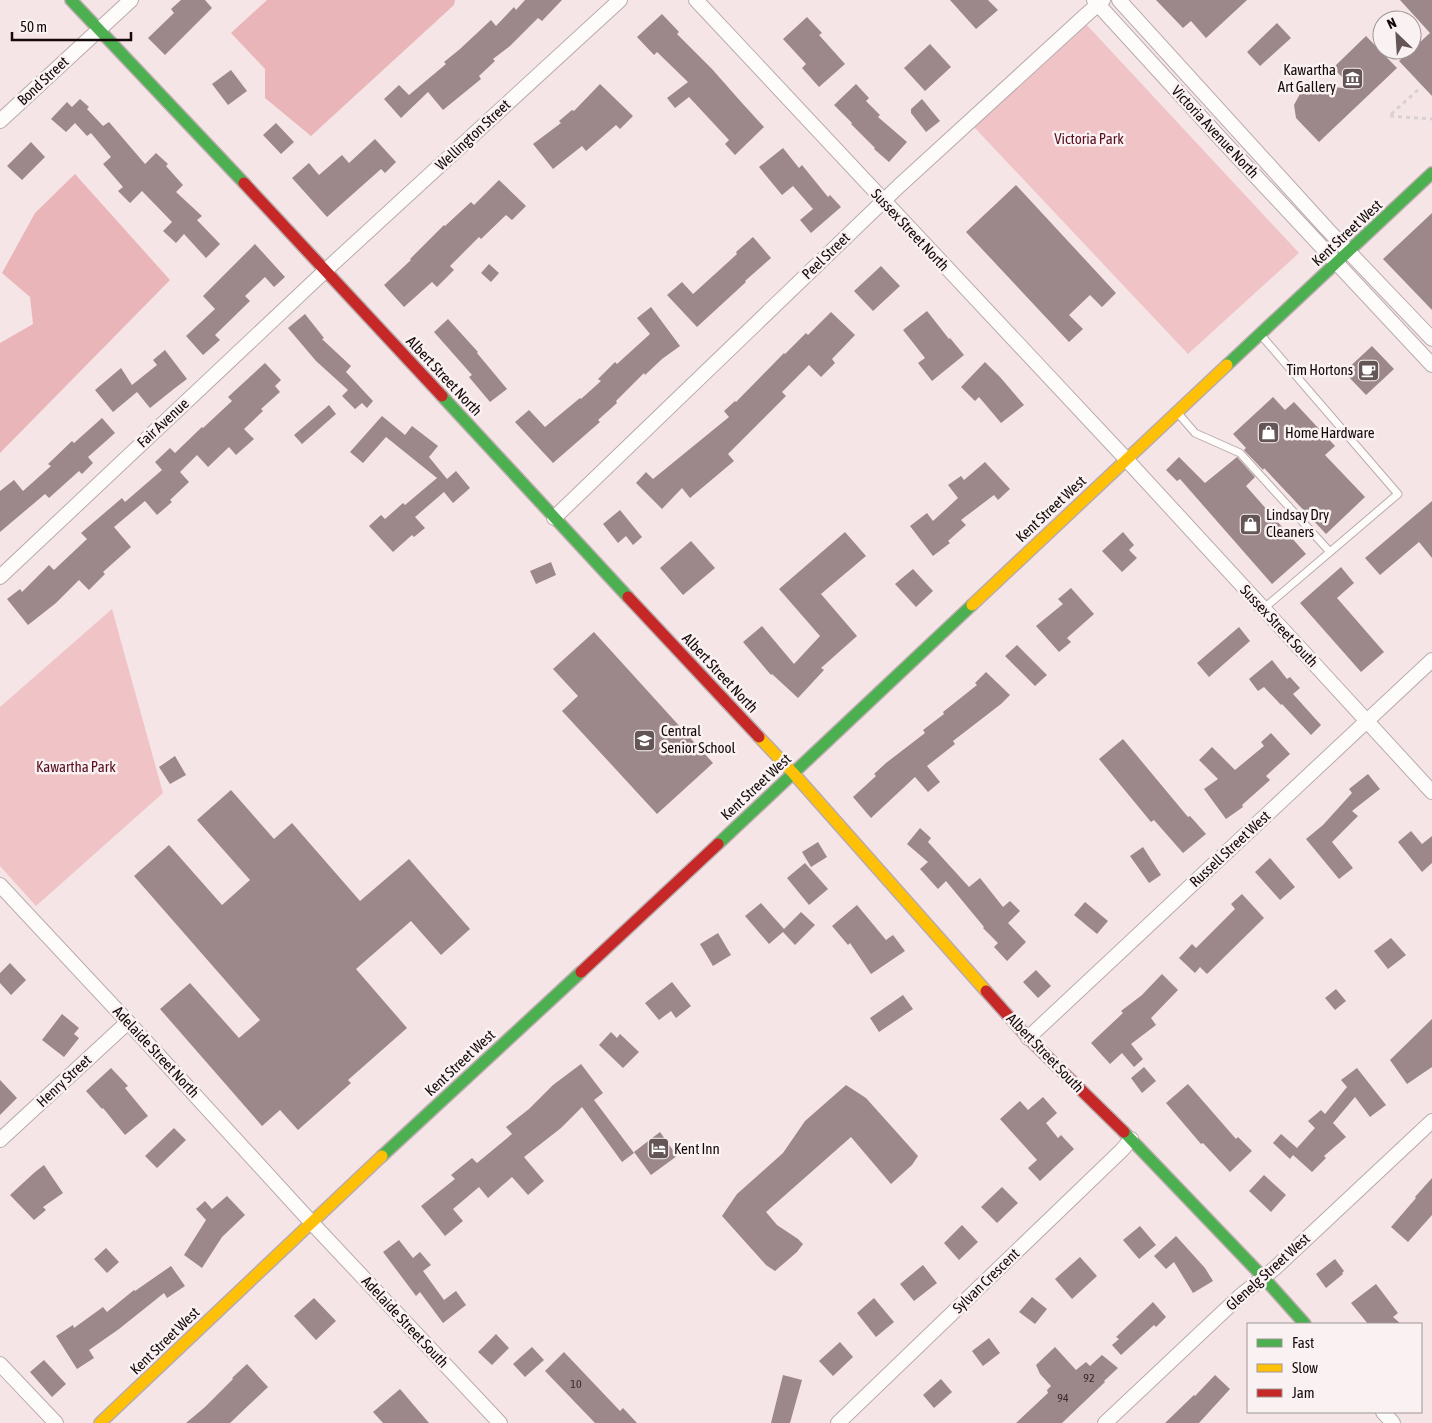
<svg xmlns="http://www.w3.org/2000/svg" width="1432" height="1423" viewBox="0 0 1432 1423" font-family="'Asap Condensed',sans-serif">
<rect width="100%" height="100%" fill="#f6e5e6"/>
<path fill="#f0c3c7" d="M1085,23L1299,253L1188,354L974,127Z
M112,609L163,793L36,906L0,866V707Z"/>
<path fill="#e9b5b9" d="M267,0H455L454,5L311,136L265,98V69L231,33Z
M75,174L170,280L0,453V343L33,324L30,297L2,273L35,213Z"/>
<path fill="#9c878a" d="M181,0H205L212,8L165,55L148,38L174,13L171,9Z
M525,0H562L542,21L538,18L510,46L493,59L495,61L479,76L481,79L443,110L428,92L401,118L384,99L399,85L409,95L446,64L444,62L460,49L491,20L496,26L514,7L516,10Z
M950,0H988L998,10L976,29Z
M1156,0H1247L1206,38L1191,21L1183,28Z
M1400,0H1432V96L1399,61L1430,33Z
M662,14L679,32L677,34L712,69L742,103L764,127L735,155L725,144L729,140L689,97L675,108L667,98L688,82L657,52L654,55L637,37Z
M807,17L822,33L819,35L845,64L819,87L802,68L806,64L783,39Z
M1277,23L1291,38L1260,66L1247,52Z
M1366,36L1397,68L1319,142L1296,118L1294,105L1302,90L1316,84L1355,90L1333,68Z
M930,44L951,67L925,91L904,68Z
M231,70L247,91L228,105L212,84Z
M600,84L633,116L620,129L616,125L586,151L582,146L553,169L533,144L561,123L559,121L572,110L574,111Z
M856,84L869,98L866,101L880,115L878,117L907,142L889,162L874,149L875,148L851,124L852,123L834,105Z
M80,99L89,107L87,109L103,126L109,122L145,164L156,153L168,164L166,166L183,185L176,192L202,216L197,220L220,244L206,258L184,234L176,243L163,231L172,222L142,191L130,203L118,191L123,187L103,164L111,157L91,133L87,136L75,123L66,132L51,119L67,102L72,107Z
M922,99L940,121L926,132L911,113V109Z
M276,123L294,142L281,154L263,135Z
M375,139L396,162L385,173L381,169L327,217L292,178L309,163L319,175L342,155L349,163Z
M31,142L45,157L22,180L7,166Z
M783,148L799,168L802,165L828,197L830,195L841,207L811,233L800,220L813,209L793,186L782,195L759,167Z
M499,180L526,206L512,220L506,215L481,239L479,237L450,266L454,270L437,287L432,282L404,307L384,285L411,260L410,259L444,225L445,226L471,202L474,205Z
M1016,185L1116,293L1102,307L1090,295L1069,315L1083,329L1069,342L966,232Z
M1432,213V310L1383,259Z
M753,237L771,258L745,281L746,282L697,327L667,295L682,282L693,294L737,254L736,252Z
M255,244L285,277L274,287L265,277L245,296L250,301L215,335L220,340L203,355L186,336L215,309L203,296Z
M489,264L499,273L491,282L481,273Z
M881,266L900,286L873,311L854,291Z
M651,307L680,346L662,359L645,375L644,373L616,401L617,403L598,420L600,422L553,463L515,422L529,410L545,427L580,398L581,399L601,381L598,379L615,362L617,364L650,334L637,318Z
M927,311L949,339L950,338L964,355L932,381L918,363L925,358L903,330Z
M831,312L855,335L832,359L835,363L821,377L809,365L782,392L786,396L728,454L734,461L690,498L682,488L662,509L636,483L646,472L653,479L729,417L724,411L735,401L736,402L784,353L785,354L806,333L808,335Z
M305,314L324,338L322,339L351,366L346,372L373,401L367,408L362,403L355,409L342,396L348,390L316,361L288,328Z
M448,319L478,352L477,353L507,389L490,402L469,377L472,375L434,332Z
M1372,346L1394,369L1366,395L1344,372Z
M165,350L187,379L175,388L150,408L137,392L113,412L95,390L121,368L132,385L157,365L153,360Z
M985,362L1000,377L1024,405L1001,423L979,397L975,401L961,387Z
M265,363L281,380L275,386L280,392L261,409L263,411L244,429L254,439L236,455L229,447L208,467L197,455L180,472L189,482L170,500L172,502L157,515L145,501L114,527L131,547L103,572L105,574L89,590L79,580L56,603L28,625L7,599L20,589L22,592L49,565L54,570L87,539L81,533L122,498L125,502L162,470L155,462L170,448L175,453L202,427L203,428L232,401L228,397Z
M1273,397L1285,410L1294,402L1335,446L1325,455L1365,497L1326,534L1264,468L1263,470L1244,450L1246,448L1233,434Z
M329,405L336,414L302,444L294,435Z
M382,416L405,435L412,426L438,446L429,457L447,479L456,471L470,488L453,503L444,492L415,517L425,528L414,537L412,535L393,552L369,526L381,515L385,519L403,503L405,505L437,478L386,437L363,463L350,452Z
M102,418L115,433L88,457L93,463L82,474L79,471L49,498L45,494L0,532V491L14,480L23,491L51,466L48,464L72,441L74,443Z
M1179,457L1205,483L1237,457L1255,477L1246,486L1306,554L1272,584L1180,479L1177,481L1166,470Z
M985,462L1010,489L998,500L994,495L961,520L966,525L948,541L950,543L933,556L910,526L927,513L933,521L958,498L948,485L961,476L964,480Z
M1432,501V558L1419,542L1380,575L1365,558Z
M620,510L642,537L633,545L626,536L618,543L603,524Z
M845,532L866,556L821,594L857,636L821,668L824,670L798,698L772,674L771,675L743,642L762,626L794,664L820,636L779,589Z
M1123,532L1134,545L1129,550L1137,558L1122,572L1102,551Z
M691,541L715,568L683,595L660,568Z
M551,562L556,575L536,584L530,571Z
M1341,567L1354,583L1337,598L1384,652L1361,672L1300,603Z
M913,569L933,591L916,607L895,584Z
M1071,588L1094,614L1067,638L1071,642L1059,652L1036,626L1063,604L1058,599Z
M1239,627L1250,641L1209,677L1197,663Z
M594,632L713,763L657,814L562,711L578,696L553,669Z
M1017,645L1047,675L1035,686L1005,656Z
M1272,660L1287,679L1290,677L1300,688L1293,694L1321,725L1311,735L1282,704L1281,705L1264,687L1258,691L1249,679Z
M986,672L1010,695L1001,704L953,741L955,744L927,766L940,782L928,792L915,777L871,818L853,797L876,776L874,774L886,763L925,733L923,730L944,714L943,712L977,685L975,683Z
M1271,733L1290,754L1266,776L1270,780L1242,805L1243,807L1226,819L1204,789L1218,779L1199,760L1212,747L1235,770L1264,746L1261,742Z
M1123,739L1188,817L1190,816L1206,834L1183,853L1154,820L1151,822L1099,759Z
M175,756L186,775L170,784L159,767Z
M1368,774L1380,789L1352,811L1358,816L1332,842L1353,868L1339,879L1306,839L1323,825L1352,793L1349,789Z
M231,790L274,839L292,823L360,901L409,859L470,929L441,955L411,921L356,969L407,1028L348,1080L351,1083L298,1130L280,1110L262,1126L160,1009L190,983L239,1038L260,1020L134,876L169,845L222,905L250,880L197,820Z
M920,828L931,838L928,842L969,887L980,878L1003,907L1010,901L1020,911L1008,923L1026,942L1007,961L994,947L998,943L983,928L984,927L946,881L938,889L920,869L928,862L907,844Z
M1411,831L1422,844L1432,836V863L1422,872L1398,842Z
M818,842L827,857L811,867L802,852Z
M1143,847L1161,875L1149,883L1130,856Z
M1270,858L1295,887L1280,900L1255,872Z
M805,863L828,889L809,905L787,878Z
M1242,894L1264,918L1207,974L1200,967L1195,973L1179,958L1192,944L1196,948L1235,909L1231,904Z
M1085,902L1108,921L1097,934L1074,915Z
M761,903L784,929L801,912L815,925L795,945L783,932L769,944L745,916Z
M857,905L886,940L893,935L905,951L871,974L850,943L848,945L832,926Z
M718,933L731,955L713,966L700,944Z
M1391,938L1406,955L1388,969L1374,951Z
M10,963L26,980L11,995L0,983V973Z
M1036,970L1051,986L1038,998L1023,982Z
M1162,974L1178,990L1151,1018L1156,1025L1131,1044L1143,1059L1134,1067L1122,1053L1110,1064L1091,1043L1123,1013L1121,1011L1142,995Z
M672,982L691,1006L676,1018L671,1011L659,1020L645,1003Z
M1336,989L1346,1001L1335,1010L1325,998Z
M903,995L913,1009L879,1032L870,1018Z
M62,1014L79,1028L74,1034L79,1038L64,1057L42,1040Z
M1432,1019V1067L1407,1084L1390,1060Z
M611,1032L617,1038L620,1034L639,1052L623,1068L599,1045Z
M581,1064L603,1093L594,1100L634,1153L622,1162L582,1107L561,1128L524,1157L544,1181L528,1195L512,1177L488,1198L479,1187L453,1209L463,1221L445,1236L421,1206L455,1179L451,1175L472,1158L477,1163L512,1134L506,1127L529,1109L553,1085Z
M1144,1067L1156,1081L1142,1093L1131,1078Z
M111,1068L128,1086L125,1088L148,1116L125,1135L103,1108L102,1109L86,1091Z
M1357,1068L1386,1105L1370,1117L1355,1097L1333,1123L1346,1137L1324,1156L1326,1158L1312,1172L1293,1155L1290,1159L1273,1143L1281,1134L1297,1148L1315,1128L1308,1121L1321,1110L1325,1114L1347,1087L1341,1080Z
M0,1080L17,1098L0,1115Z
M1188,1084L1236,1139L1238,1137L1252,1151L1230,1172L1203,1143L1201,1144L1166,1103Z
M846,1085L866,1098L918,1156L912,1165L891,1184L851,1137L766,1212L777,1225L798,1239L803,1244L797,1252L775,1271L766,1265L722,1216L737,1194L783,1153L805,1121Z
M1043,1097L1057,1113L1046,1123L1058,1138L1061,1135L1074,1149L1040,1181L1028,1168L1037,1160L1000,1119L1020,1101L1028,1110Z
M174,1128L186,1140L157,1168L145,1156Z
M660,1132L677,1156L651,1175L634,1152Z
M44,1165L63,1193L43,1207L46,1210L34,1220L10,1195L35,1172Z
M1264,1175L1286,1195L1271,1212L1249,1191Z
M1432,1178V1215L1408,1242L1391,1227L1416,1198L1415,1197Z
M1002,1187L1018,1203L997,1223L981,1207Z
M227,1196L245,1215L222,1237L202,1268L184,1255L206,1220L196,1209L205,1201L212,1209Z
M962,1225L978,1242L959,1260L944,1243Z
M1140,1226L1156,1245L1139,1259L1123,1240Z
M1176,1236L1205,1268L1213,1281L1193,1293L1174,1262L1166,1269L1154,1256Z
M399,1240L413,1258L420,1252L431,1265L423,1271L444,1300L456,1291L466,1305L443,1323L420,1292L416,1296L383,1252Z
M106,1248L119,1262L107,1273L94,1259Z
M1080,1257L1097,1276L1072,1299L1055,1279Z
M1335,1259L1344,1271L1342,1273L1343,1274L1326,1288L1316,1274Z
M923,1265L937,1283L914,1301L900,1284Z
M171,1266L185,1286L167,1298L164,1293L119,1329L89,1350L94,1358L77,1369L56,1336L73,1325L74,1328L103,1307L107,1312L134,1290L135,1291Z
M1376,1284L1398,1313L1393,1317L1401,1324H1368L1351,1303Z
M1032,1297L1047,1309L1035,1324L1019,1312Z
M314,1298L336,1321L316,1340L294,1316Z
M874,1298L894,1322L876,1337L857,1313Z
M1153,1302L1166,1317L1156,1327L1154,1325L1121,1355L1112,1345L1119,1339L1116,1337Z
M496,1334L509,1348L492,1365L478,1352Z
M989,1338L1000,1353L983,1366L972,1351Z
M840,1342L853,1357L833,1376L819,1361Z
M532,1347L544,1360L525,1377L513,1364Z
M1055,1347L1076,1370L1086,1362L1090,1366L1102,1355L1118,1368L1104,1381L1105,1382L1062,1423H1016L1048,1393L1047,1390L1051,1386L1040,1374L1036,1365Z
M564,1352L620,1411L623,1408L637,1423H595L545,1371Z
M44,1360L66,1384L52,1397L30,1372Z
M247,1364L268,1387L230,1423H186L205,1407L233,1379L232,1378Z
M783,1375L802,1380L790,1423H771Z
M1215,1375L1230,1389L1199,1423H1165L1194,1395L1195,1396Z
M941,1379L952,1392L934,1408L923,1395Z
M400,1389L429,1423H383L373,1412Z"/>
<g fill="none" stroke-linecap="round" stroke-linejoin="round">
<defs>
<path id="lane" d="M1260,334L1398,494L1263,609
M1177,412L1195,433L1240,453L1330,552"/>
<path id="street" d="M696,0L1126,459L1432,792
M1094,0L1220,138L1432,365
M1119,0L1327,229L1432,339
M0,121L131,0
M554,518L899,186L1087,14L1103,0
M0,577L326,270L620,0
M0,885L128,1022L311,1222L500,1423
M1028,1038L1432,660
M0,1140L128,1022
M0,1364L56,1423
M1383,1412L1393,1423
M838,1423L1122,1150L1131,1139
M1105,1423L1240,1296L1274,1269L1432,1121"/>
<path id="fast" d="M71,0L244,183
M1227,365L1432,173
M442,396L628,597
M718,844L972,605
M1124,1132L1264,1278L1305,1324
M382,1156L581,972"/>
<path id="slow" d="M972,605L1227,365
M759,737L794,774L986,991
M100,1423L382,1156"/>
<path id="jam" d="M244,183L442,396
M628,597L759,737
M581,972L718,844
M986,991L1028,1038L1124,1132"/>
</defs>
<use href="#lane" stroke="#b9abac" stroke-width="9"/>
<use href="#street" stroke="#b9abac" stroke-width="16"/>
<use href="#fast" stroke="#b9abac" stroke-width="14"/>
<use href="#slow" stroke="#b9abac" stroke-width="14"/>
<use href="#jam" stroke="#b9abac" stroke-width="14"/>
<path stroke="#d7d1d2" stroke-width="3" stroke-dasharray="4 4" stroke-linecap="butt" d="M1418,90L1389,116L1432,119"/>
<use href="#lane" stroke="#fefbfb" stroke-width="7"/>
<use href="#street" stroke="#fefbfb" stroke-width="14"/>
<use href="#fast" stroke="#4caf50" stroke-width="11"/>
<use href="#slow" stroke="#ffc107" stroke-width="11"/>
<use href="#jam" stroke="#c62828" stroke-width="11"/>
</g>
<defs>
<symbol id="museum-square" viewBox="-11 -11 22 22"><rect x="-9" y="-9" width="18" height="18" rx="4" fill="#645657" stroke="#faf2f2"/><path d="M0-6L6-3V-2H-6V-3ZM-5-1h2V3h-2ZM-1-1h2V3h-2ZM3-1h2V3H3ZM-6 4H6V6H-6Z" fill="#fff"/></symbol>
<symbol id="cafe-square" viewBox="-11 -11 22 22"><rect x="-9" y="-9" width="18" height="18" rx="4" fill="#645657" stroke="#faf2f2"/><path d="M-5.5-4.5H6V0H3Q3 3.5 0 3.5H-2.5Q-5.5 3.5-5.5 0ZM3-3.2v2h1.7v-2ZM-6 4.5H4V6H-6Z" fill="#fff"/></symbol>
<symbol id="shop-square" viewBox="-11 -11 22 22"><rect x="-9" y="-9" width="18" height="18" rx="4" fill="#645657" stroke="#faf2f2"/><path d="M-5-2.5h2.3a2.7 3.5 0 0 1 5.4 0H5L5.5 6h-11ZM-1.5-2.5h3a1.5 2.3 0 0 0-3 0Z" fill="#fff"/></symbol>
<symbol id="school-square" viewBox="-11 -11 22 22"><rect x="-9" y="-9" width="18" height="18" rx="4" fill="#645657" stroke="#faf2f2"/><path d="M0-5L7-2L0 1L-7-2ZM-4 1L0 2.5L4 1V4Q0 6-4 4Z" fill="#fff"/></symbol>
<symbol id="hotel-square" viewBox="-11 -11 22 22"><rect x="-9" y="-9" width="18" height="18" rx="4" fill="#645657" stroke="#faf2f2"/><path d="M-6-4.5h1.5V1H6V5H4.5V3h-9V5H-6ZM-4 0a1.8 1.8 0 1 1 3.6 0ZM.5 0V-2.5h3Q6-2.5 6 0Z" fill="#fff"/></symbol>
</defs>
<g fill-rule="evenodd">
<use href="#museum-square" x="1340" y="66" width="25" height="25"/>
<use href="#cafe-square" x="1356" y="358" width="25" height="25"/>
<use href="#shop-square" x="1256" y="420" width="25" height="25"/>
<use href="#shop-square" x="1238" y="512" width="25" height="25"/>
<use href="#school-square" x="632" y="728" width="25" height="25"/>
<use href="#hotel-square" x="646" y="1136" width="25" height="25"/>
</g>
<g text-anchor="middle" stroke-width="5" stroke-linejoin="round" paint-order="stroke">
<g font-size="12" fill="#37282a">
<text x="1089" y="1382">92</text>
<text x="576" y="1388">10</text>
<text x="1063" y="1402">94</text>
</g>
<g font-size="15" fill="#15090a" stroke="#faf2f2" text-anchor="start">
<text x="1336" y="75" text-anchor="end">Kawartha<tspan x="1336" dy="17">Art Gallery</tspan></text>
<text x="1353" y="375" text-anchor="end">Tim Hortons</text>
<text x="1285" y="438">Home Hardware</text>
<text x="1266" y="520">Lindsay Dry<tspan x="1266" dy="17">Cleaners</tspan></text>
<text x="661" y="736">Central<tspan x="661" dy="17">Senior School</tspan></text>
<text x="674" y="1154">Kent Inn</text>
</g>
<g font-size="15" fill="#15090a" stroke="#faf2f2">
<text transform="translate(43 81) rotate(-43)" y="5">Bond Street</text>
<text transform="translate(1215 132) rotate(47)" y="5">Victoria Avenue North</text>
<text transform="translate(473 135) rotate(-43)" y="5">Wellington Street</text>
<text transform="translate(910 230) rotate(47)" y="5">Sussex Street North</text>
<text transform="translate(1347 233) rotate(-43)" y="5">Kent Street West</text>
<text transform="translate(826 256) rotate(-44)" y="5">Peel Street</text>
<text transform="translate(444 376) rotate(47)" y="5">Albert Street North</text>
<text transform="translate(163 423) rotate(-43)" y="5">Fair Avenue</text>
<text transform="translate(1051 509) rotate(-43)" y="5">Kent Street West</text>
<text transform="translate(1279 626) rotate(47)" y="5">Sussex Street South</text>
<text transform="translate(720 673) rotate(47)" y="5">Albert Street North</text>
<text transform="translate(756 787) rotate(-43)" y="5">Kent Street West</text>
<text transform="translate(1230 849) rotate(-43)" y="5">Russell Street West</text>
<text transform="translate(156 1052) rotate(47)" y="5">Adelaide Street North</text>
<text transform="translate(1045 1053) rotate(46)" y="5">Albert Street South</text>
<text transform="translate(460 1063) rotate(-43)" y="5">Kent Street West</text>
<text transform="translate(64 1081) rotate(-43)" y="5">Henry Street</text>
<text transform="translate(1268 1272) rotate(-42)" y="5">Glenelg Street West</text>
<text transform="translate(986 1281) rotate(-44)" y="5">Sylvan Crescent</text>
<text transform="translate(405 1322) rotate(47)" y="5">Adelaide Street South</text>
<text transform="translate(165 1341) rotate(-44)" y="5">Kent Street West</text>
</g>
<g font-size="15" fill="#590f20" stroke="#faf2f2">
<text x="1089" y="144">Victoria Park</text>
<text x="76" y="772">Kawartha Park</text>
</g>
</g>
<rect x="1247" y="1323" width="175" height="90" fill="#faf2f2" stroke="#9e9595"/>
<rect x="1257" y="1339" width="25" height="8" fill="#4caf50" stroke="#9e9595"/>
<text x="1292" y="1348" font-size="15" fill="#15090a">Fast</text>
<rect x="1257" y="1364" width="25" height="8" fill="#ffc107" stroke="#9e9595"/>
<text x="1292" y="1373" font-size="15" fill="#15090a">Slow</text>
<rect x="1257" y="1389" width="25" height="8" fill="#c62828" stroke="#9e9595"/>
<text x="1292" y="1398" font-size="15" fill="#15090a">Jam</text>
<g transform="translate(1397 35) rotate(335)"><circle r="24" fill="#faf2f2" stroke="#9e9595"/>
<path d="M0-4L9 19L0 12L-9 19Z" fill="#645657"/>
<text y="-8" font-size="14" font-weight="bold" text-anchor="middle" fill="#15090a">N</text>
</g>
<path d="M12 32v8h119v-8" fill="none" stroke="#15090a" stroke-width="2.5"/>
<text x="20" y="32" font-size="15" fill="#15090a" stroke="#faf2f2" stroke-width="4" paint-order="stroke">50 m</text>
</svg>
